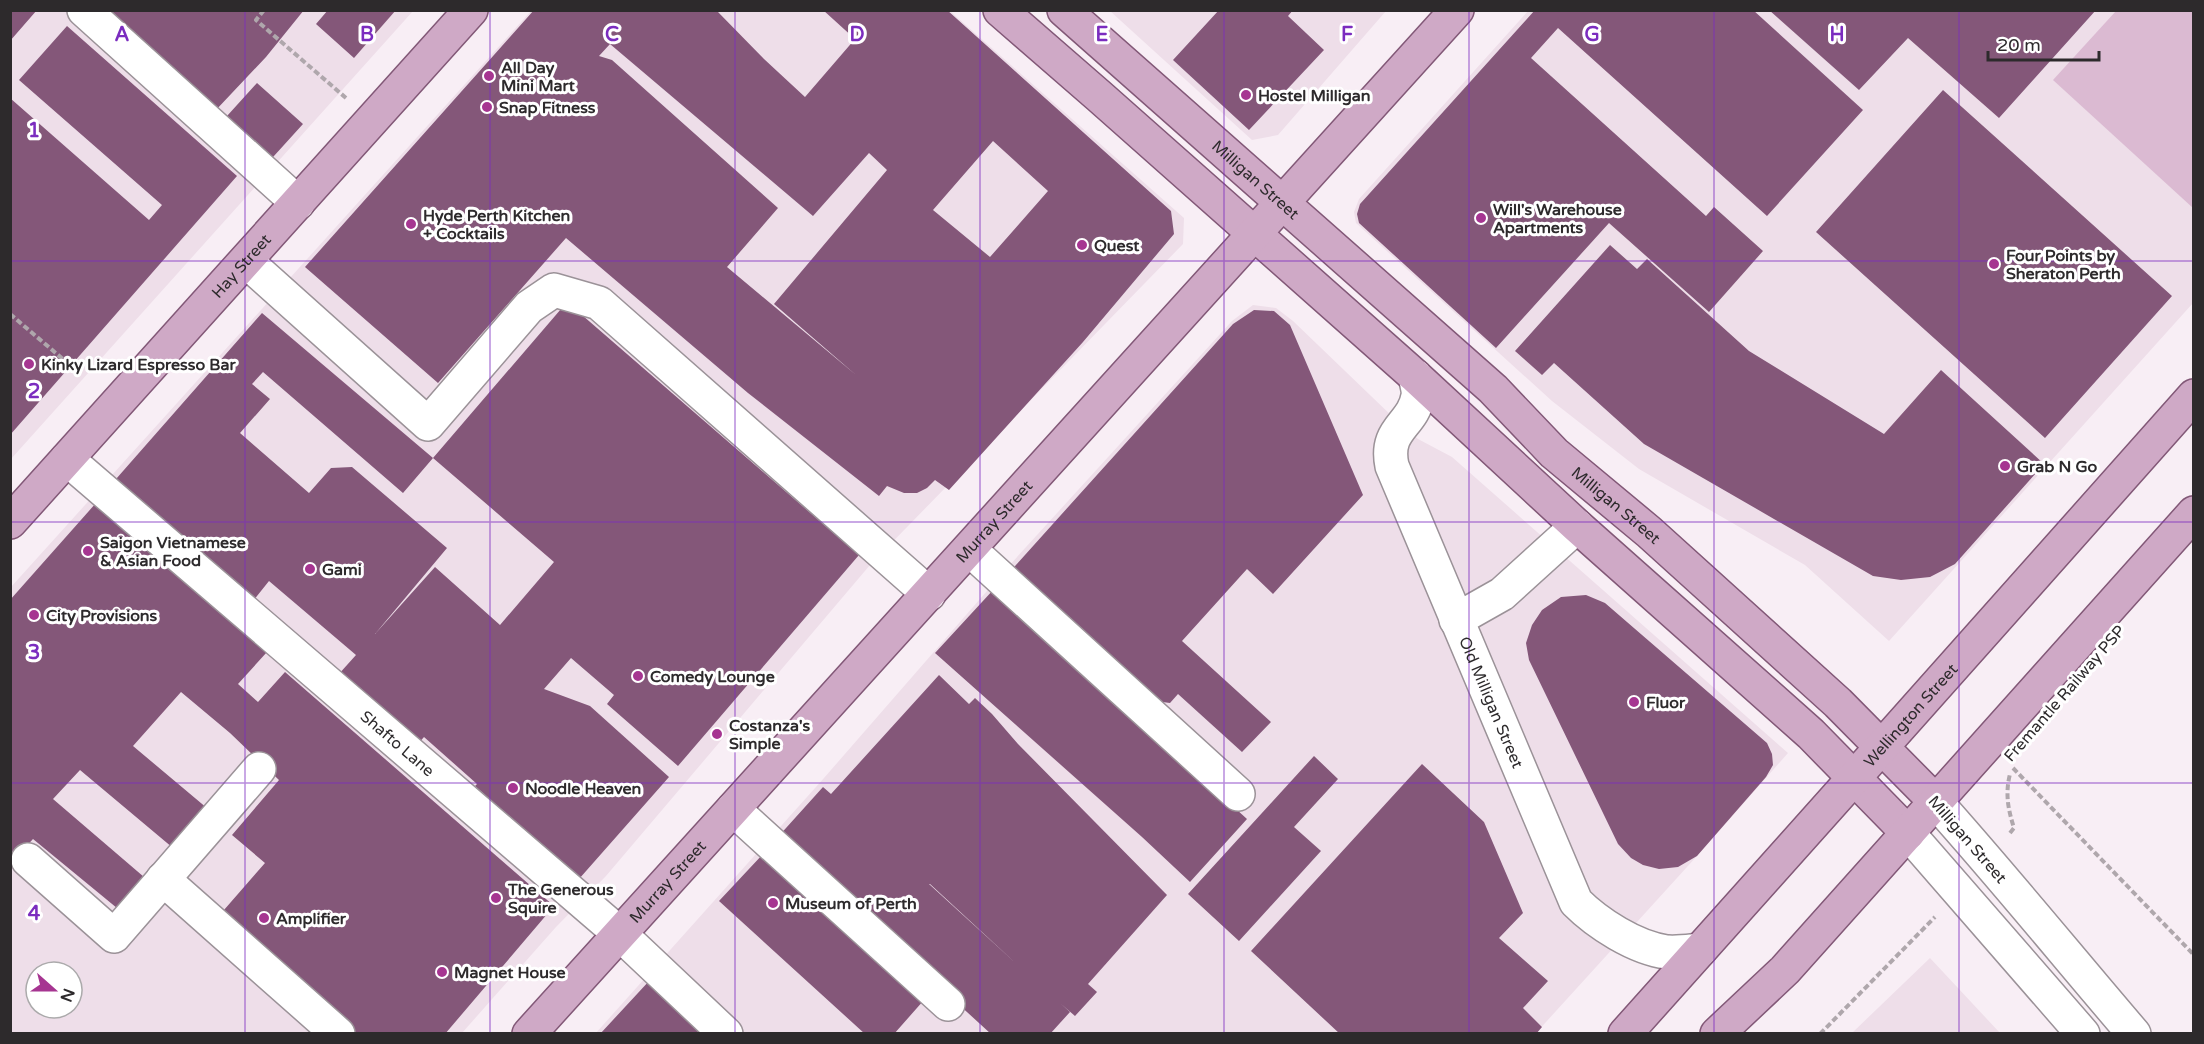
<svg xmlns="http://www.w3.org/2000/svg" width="2204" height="1044" viewBox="0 0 2204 1044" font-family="'Varela Round',sans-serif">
<rect width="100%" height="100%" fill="#f8eef5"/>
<path fill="#eedee9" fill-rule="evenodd" d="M11,11H413L11,459Z
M531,11H950L1184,218L1183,244L870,565L606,876L556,927L462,1033L11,1034V587ZM36,972H72V1008H36Z
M1110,11H1386L1278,135L1252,140Z
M1528,11H2193V303L1889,641L1805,565L1639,469L1552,401L1356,223L1354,212L1359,199Z
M1253,305L1276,308L1293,321L1396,420L1418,439L1452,457L1788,753L1697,856L1536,1033L595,1034L824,778L1007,568L1232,321Z
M1930,958L2000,1033H1852Z"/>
<path fill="#dbbad2" d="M2116,11H2193V208L2053,80Z"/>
<path fill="#845779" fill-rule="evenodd" d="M10,10H37L10,41Z
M101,10H304L266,57L215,111Z
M328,10H396L354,58L316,24Z
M534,10H719L718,12L764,59L805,97L855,39L823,10H947L1171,211L1174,234L1083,342L949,490L935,480L927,488L917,493H904L887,486L879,496L748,393L566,238L438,383L305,267ZM610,44L813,216L869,153L887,170L774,304L856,375L727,267L778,208L612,60L599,56ZM993,141L1048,191L990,257L933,210Z
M1219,10H1293L1288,16L1324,50L1249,130L1173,60Z
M1535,10H1753L1863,110L1767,216L1558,28L1531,58L1706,216L1714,207L1763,251L1709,312L1609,223L1496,348L1359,223L1357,214L1360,204Z
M1769,10H2096L1999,118L1908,38L1859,90Z
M67,26L237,176L10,435V98L149,220L162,205L19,80Z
M257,83L303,124L254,178L208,137Z
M1943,90L2172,296L2045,438L1816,232Z
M1610,245L1637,269L1647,259L1749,351L1884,434L1941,370L2044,464L1955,564L1930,577L1901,580L1873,576L1644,444L1554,363L1542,375L1515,351Z
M567,302L859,555L678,766L607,704L614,695L571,658L544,689L590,706L669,777L579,879L475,786L477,784L424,737L417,745L338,675L356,655L269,581L253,601L109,487L262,313L433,458ZM263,372L403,493L433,458L554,562L500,625L435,567L375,634L447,548L352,467L331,468L309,493L240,433L270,399L252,384Z
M1254,310L1274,311L1290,325L1363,495L1273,594L1247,569L1182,641L1271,722L1242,752L1178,694L1170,703L1140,699L1006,576L1233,324Z
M96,503L267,652L238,684L258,702L285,672L554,906L445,1034H348L217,918L265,863L232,835L279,780L230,733L181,692L133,746L214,814L179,853L80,770L53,799L151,883L123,913L33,839L10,864V600Z
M994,589L1247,819L1190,882L1142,837L935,653Z
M1586,595L1605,603L1767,743L1772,754L1773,765L1766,777L1697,856L1678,867L1659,869L1643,865L1631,858L1618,844L1529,660L1526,643L1532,625L1542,610L1561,597Z
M939,675L969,704L975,698L992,714L1018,744L1167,895L1088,984L1097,992L1075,1016L1060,1003L1070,1012L1050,1034H991L777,838L823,787L831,794ZM929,884H930L1020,967Z
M1314,756L1338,779L1294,827L1321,851L1239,941L1188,894Z
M1422,764L1484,822L1523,913L1499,938L1548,981L1523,1008L1542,1027L1536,1034H1340L1251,951Z
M763,854L924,1000L894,1034H865L719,901Z
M650,980L707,1034H600Z"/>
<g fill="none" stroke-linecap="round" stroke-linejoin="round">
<defs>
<g id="minor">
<path d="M84,10L298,203"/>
<path d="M246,261L428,424L529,307L554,290L599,303L929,594"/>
<path id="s1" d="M1415,376C1416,382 1419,390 1418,396C1413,426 1384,428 1392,466L1576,902C1597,923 1635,948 1667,952C1677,953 1690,951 1700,950"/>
<path id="s2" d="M67,459L620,934L726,1034"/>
<path d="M969,549L1238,794"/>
<path d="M1456,620L1502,594L1577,526"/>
<path d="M1936,802C2004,878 2068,957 2134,1034"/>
<path d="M733,809L948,1004"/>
<path d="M1908,833L2083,1034"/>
<path d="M28,860L114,936L259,769"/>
<path d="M163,879L338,1034"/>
</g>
<g id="major">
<path d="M1000,10L1099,96L1415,376L1577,526L1811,734L1908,833"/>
<path id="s3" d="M1064,10L1493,389L1554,453L1649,532L1838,703L1936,802"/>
<path id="s4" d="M10,522L471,10"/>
<path id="s5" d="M529,1034L1457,10"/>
<path id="s6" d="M1625,1034C1816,822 2004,609 2194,396"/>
<path d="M1717,1034L1785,970L2194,513"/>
</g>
</defs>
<use href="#minor" stroke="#9b9298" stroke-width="36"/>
<use href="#major" stroke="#825877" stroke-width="36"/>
<path stroke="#afa7ac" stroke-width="4" stroke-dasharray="6 3" stroke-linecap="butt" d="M264,10L256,20L346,98
M10,314L71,366
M2013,768L2194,955
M2010,833L2014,828C2008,809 2005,794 2010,774
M1820,1034L1935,917"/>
<use href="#minor" stroke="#fff" stroke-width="33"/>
<use href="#major" stroke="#cfa9c6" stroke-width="33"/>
</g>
<path fill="none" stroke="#7b2cbf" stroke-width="1.5" stroke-opacity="0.55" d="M245,10V1034M490,10V1034M735,10V1034M980,10V1034M1224,10V1034M1469,10V1034M1714,10V1034M1959,10V1034M10,261H2194M10,522H2194M10,783H2194"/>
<g fill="#a63591" stroke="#fff" stroke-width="2">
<circle cx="489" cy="76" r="6"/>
<circle cx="1246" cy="95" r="6"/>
<circle cx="487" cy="107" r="6"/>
<circle cx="1481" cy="218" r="6"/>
<circle cx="411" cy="224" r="6"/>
<circle cx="1082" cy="245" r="6"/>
<circle cx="1994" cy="264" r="6"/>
<circle cx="29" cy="364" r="6"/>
<circle cx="2005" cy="466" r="6"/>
<circle cx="88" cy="551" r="6"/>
<circle cx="310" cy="569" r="6"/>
<circle cx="34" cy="615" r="6"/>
<circle cx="638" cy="676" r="6"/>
<circle cx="1634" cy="702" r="6"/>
<circle cx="717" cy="734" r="6"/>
<circle cx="513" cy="788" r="6"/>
<circle cx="496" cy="898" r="6"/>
<circle cx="773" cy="903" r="6"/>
<circle cx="264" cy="918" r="6"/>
<circle cx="442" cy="972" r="6"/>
</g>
<g text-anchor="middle" stroke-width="6" stroke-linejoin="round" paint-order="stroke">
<g font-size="16" font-weight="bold" fill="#2d2a2c" stroke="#fff" text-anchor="start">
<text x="501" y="73">All Day<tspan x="501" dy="18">Mini Mart</tspan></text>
<text x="1258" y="101">Hostel Milligan</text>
<text x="499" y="113">Snap Fitness</text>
<text x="1493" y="215">Will's Warehouse<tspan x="1493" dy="18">Apartments</tspan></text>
<text x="423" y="221">Hyde Perth Kitchen<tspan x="423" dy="18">+ Cocktails</tspan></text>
<text x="1094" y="251">Quest</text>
<text x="2006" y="261">Four Points by<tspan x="2006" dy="18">Sheraton Perth</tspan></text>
<text x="41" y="370">Kinky Lizard Espresso Bar</text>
<text x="2017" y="472">Grab N Go</text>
<text x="100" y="548">Saigon Vietnamese<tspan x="100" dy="18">&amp; Asian Food</tspan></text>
<text x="322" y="575">Gami</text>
<text x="46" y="621">City Provisions</text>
<text x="650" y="682">Comedy Lounge</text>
<text x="1646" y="708">Fluor</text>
<text x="729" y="731">Costanza's<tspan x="729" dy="18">Simple</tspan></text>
<text x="525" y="794">Noodle Heaven</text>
<text x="508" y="895">The Generous<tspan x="508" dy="18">Squire</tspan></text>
<text x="785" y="909">Museum of Perth</text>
<text x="276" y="924">Amplifier</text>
<text x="454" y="978">Magnet House</text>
</g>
<g font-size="16" fill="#2d2a2c" stroke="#fff">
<text dy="6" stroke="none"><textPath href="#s3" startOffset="256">Milligan Street</textPath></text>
<text dy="6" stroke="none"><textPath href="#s4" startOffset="345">Hay Street</textPath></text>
<text dy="6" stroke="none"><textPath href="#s3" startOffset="742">Milligan Street</textPath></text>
<text dy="6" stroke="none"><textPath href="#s5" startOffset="692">Murray Street</textPath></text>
<text transform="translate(2064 693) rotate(-49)" y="6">Fremantle Railway PSP</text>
<text dy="6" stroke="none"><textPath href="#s1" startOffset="354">Old Milligan Street</textPath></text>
<text dy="6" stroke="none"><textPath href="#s6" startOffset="428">Wellington Street</textPath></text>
<text dy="6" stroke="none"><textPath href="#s2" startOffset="436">Shafto Lane</textPath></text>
<text transform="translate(1968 839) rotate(49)" y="6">Milligan Street</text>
<text dy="6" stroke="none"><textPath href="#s5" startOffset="206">Murray Street</textPath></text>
</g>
</g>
<g font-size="20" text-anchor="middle" font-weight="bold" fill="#7b2cbf" stroke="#fff" stroke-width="6" stroke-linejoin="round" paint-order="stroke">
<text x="122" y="41">A</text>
<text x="367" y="41">B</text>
<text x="612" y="41">C</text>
<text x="857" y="41">D</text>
<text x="1102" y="41">E</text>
<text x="1347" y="41">F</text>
<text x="1592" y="41">G</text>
<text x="1837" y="41">H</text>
<text x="34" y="137">1</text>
<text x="34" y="398">2</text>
<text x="34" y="659">3</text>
<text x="34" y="920">4</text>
</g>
<rect width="2204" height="1044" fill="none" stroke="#2d2a2c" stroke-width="24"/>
<g transform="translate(54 990) rotate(111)"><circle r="28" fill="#ffffff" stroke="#abaaab" stroke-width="1.5"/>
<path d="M0-4.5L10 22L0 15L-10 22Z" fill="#a63591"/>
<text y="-9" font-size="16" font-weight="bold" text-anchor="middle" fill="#2d2a2c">N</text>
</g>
<path d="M1988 51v9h111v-9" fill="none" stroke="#2d2a2c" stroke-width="3"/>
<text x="1997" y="51" font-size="18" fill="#2d2a2c" stroke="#ffffff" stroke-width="4.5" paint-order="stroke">20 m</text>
</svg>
